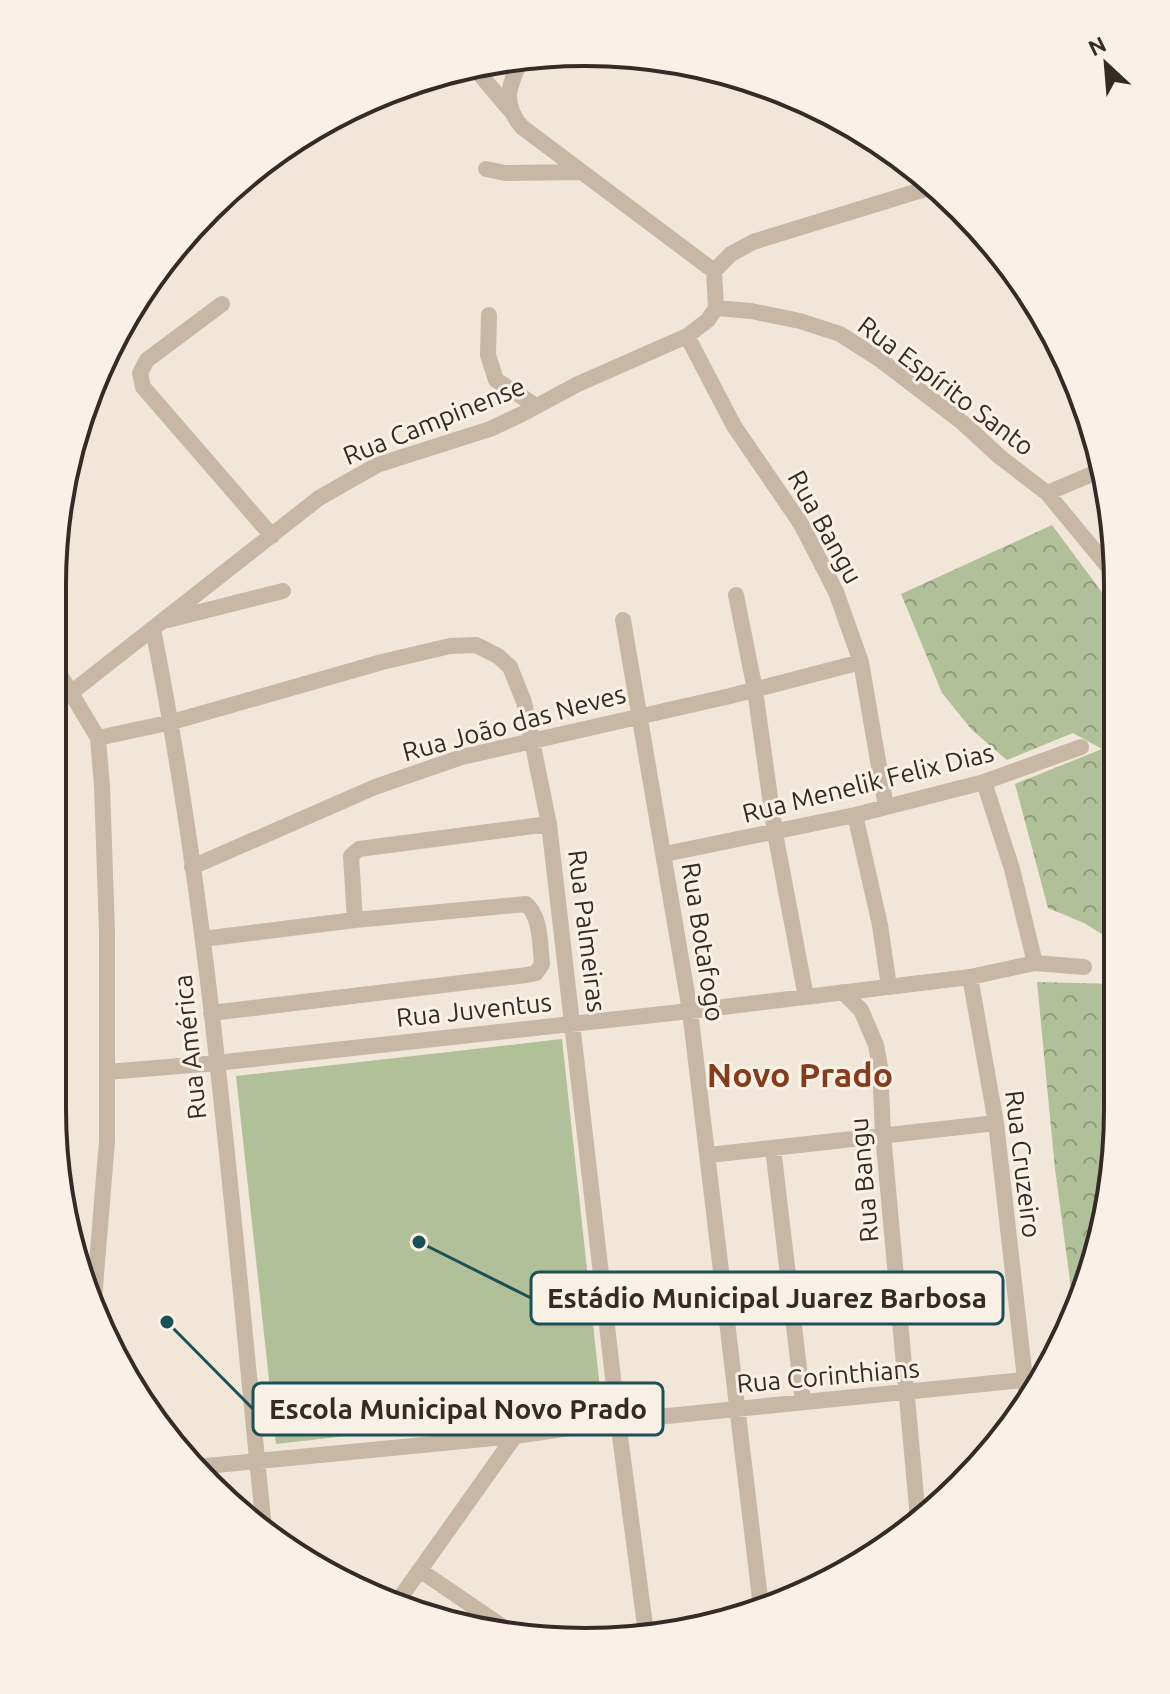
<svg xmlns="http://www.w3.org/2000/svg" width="1170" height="1694" viewBox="0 0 1170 1694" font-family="Ubuntu,sans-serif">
<defs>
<pattern id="forest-crowns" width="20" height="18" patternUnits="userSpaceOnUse" patternTransform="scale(2)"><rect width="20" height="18" fill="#b1c099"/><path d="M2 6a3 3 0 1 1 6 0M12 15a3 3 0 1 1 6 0" fill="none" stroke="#919c7d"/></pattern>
</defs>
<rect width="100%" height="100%" fill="#f1e7d9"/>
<path fill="#b1c099" d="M562,1039L602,1407L276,1444L236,1076Z"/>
<path fill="url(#forest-crowns)" d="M1052,525L1110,603L1116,979L1110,939L1084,923L1048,908L1015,784L1102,749L1073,733L1007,760L972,730L942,693L901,594Z
M1037,982L1116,984L1118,1109L1108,1213L1075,1318L1055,1169Z"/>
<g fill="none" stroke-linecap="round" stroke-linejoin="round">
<path stroke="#c9b7a5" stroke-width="16" d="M522,58C509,85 501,103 522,127L714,271L716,308
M472,65L510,110
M486,169L505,173L581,172
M714,271L731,254L753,242L935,186
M222,304L147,360L140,373L143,387L272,536
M716,308L751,311L800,321L840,334L879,359L963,423L1000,457L1047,493L1109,568
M489,315L488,355L496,380L536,406
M687,336L734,426L801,524L836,592L861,662L886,807
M1047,493L1104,469
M736,595L755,690L775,833L806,997
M168,620L283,591
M623,620L690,1011L761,1607
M153,629C212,925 233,1228 264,1528
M59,673L98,738L102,786L107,932V1141L94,1299
M72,692L319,498L377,465L490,429L522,414L578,384L687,336L708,320L716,308
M98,738L172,722L382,662L450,646L476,645L498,656L510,667L524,702L549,824L618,1421L646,1633
M984,782L1012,869L1035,963
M855,815L880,925L889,987
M665,854L855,815L984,782L1081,747
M192,867L375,787L462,757L730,696L861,662
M355,920L351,856L359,849L549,824
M203,939L355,920L526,904C541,916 540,946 542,964L536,973L527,975L211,1013
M970,977L996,1123L1028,1405
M843,992L861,1010L876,1045L880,1067L883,1134L918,1518
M107,1072L216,1063L690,1011L970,977L1035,963L1084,967
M773,1148L803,1402
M709,1155L996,1123
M196,1467L515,1436L618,1421L1042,1378
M421,1571L518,1637
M395,1605L515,1436"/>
</g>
<g text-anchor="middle" stroke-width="6" stroke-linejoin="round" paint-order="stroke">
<g font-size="26" fill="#352b26" stroke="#f9f1e5">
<text transform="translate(946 386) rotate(37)" y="9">Rua Espírito Santo</text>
<text transform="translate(434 421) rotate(-22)" y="9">Rua Campinense</text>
<text transform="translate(825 527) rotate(61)" y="9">Rua Bangu</text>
<text transform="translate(514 723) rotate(-15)" y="9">Rua João das Neves</text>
<text transform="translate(868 783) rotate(-14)" y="9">Rua Menelik Felix Dias</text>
<text transform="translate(587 931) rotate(83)" y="9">Rua Palmeiras</text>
<text transform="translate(703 942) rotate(81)" y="9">Rua Botafogo</text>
<text transform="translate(474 1010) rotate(-6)" y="9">Rua Juventus</text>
<text transform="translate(190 1047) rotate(-96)" y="9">Rua América</text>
<text transform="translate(1023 1164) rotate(83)" y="9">Rua Cruzeiro</text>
<text transform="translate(864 1180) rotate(-95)" y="9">Rua Bangu</text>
<text transform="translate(828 1376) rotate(-5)" y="9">Rua Corinthians</text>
</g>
<g font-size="34" font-weight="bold" fill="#843c1f" stroke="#f9f1e5">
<text x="800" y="1087">Novo Prado</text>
</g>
</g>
<path d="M0 0H1170V1694H0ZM585 66H585A519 519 0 0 1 1104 585V1109A519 519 0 0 1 585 1628H585A519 519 0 0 1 66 1109V585A519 519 0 0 1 585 66Z" fill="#f9f1e5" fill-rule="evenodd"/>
<path fill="none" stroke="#352b26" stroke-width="4" d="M585 66H585A519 519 0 0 1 1104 585V1109A519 519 0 0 1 585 1628H585A519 519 0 0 1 66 1109V585A519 519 0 0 1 585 66Z"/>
<path fill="none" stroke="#1c5056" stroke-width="3" d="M419 1242L531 1298M167 1322L253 1409"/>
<g fill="#1c5056" stroke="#f9f1e5" stroke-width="3">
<circle cx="419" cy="1242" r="8"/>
<circle cx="167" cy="1322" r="8"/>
</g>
<g fill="#f9f1e5" stroke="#1c5056" stroke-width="3">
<rect x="531" y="1272" width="472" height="52" rx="8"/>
<rect x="253" y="1383" width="410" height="52" rx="8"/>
</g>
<g font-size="28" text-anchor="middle" font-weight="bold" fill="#352b26">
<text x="767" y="1308">Estádio Municipal Juarez Barbosa</text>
<text x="458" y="1419">Escola Municipal Novo Prado</text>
</g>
<g transform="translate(1106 64) rotate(334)" stroke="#f9f1e5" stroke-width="6" paint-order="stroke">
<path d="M0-6L14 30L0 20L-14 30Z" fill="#352b26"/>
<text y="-12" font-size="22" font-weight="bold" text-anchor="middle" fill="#352b26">N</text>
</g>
</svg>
